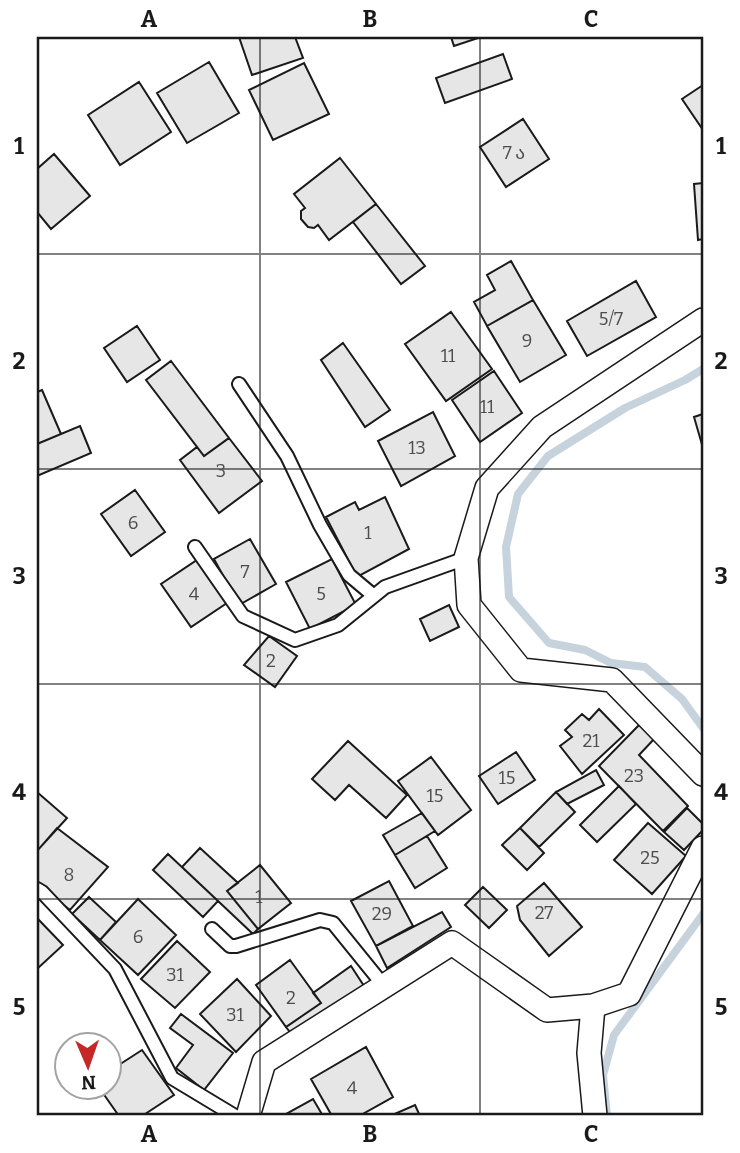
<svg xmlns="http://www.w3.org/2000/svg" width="740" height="1153" viewBox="0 0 740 1153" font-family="Bitter,'Noto Sans Georgian',serif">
<rect width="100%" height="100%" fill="#fff"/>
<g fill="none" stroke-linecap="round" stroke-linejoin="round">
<path stroke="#c6d2dc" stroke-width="8" d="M703,369L685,380L625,408L548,456L518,494L506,547L509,597L549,643L585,650L611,663L645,667L682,699L703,728
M607,1116L603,1075L614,1035L703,914"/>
</g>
<path fill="#e6e6e6" stroke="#1a1a1a" stroke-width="2" d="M239,37H295L303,58L252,75Z
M451,37H481L454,46Z
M503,54L512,79L445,103L436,78Z
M209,62L239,113L187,143L157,93Z
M304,63L329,114L273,140L249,90Z
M139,82L171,132L120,165L88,115Z
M703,85V130L682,99Z
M523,119L549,159L506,187L480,147Z
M54,154L90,196L51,229L37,212V169Z
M340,158L376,204L329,240L318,225L314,228L308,227L301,219V211L305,208L294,194Z
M703,183V239L698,240L694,184Z
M376,204L425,266L401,284L353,222Z
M511,261L533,300L487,326L474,302L495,290L487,275Z
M636,281L656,317L587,356L567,321Z
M533,300L566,355L520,382L487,326Z
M451,312L492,369L446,401L405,344Z
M137,326L160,360L127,382L104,348Z
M343,343L390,410L365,427L321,360Z
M171,361L229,438L204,456L146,380Z
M494,371L522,413L480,442L452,400Z
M42,390L61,434L37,444V392Z
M433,412L455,456L401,486L378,441Z
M703,414V448L694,417Z
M80,426L91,453L37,476V444Z
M229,438L262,481L219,513L180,460L197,447L204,456Z
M135,490L165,532L131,556L101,514Z
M385,497L409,549L357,577L326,517L355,502L359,510Z
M250,539L276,584L239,605L214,559Z
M332,559L356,605L310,629L286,582Z
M197,560L227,603L191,627L161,584Z
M449,605L459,627L430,641L420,619Z
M269,636L297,656L275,687L244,665Z
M599,709L624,735L582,774L560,746L572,737L565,730L582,714L589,720Z
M641,723L656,737L639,755L688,806L663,831L599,766Z
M348,741L407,795L386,818L349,785L335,800L312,779Z
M516,752L535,780L498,804L479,776Z
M431,757L471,810L438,835L398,781Z
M596,770L604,785L567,804L556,792Z
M619,786L636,804L597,842L580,825Z
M37,792L67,818L37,851Z
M556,792L575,812L539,847L520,828Z
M687,808L703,824V830L684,850L664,832Z
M422,813L435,831L395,855L383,835Z
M648,823L686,856L652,894L614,860Z
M57,828L108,867L70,910L37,884V851Z
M520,828L544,853L527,870L502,845Z
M427,836L447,868L415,888L395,855Z
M200,848L238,883L227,891L258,929L253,934L182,867Z
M168,854L218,901L203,917L153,870Z
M260,865L291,903L258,929L227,891Z
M389,881L413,926L376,946L351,901Z
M544,883L582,927L549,956L520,920L517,906Z
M483,887L507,910L489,928L465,905Z
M89,897L116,922L100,940L72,914Z
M138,899L176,935L138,975L100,940Z
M442,912L451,927L387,968L376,946Z
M37,918L63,945L37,969Z
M177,941L210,972L175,1008L141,979Z
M290,960L321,1003L286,1027L256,985Z
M351,966L364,986L292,1035L286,1027L321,1003L313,993Z
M237,979L271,1016L236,1052L200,1014Z
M181,1014L233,1053L204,1090L176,1068L193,1045L170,1028Z
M366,1047L393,1097L359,1116H332L311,1079Z
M142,1050L174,1095L142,1116H119L98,1086H108V1072Z
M313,1099L323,1116H284V1115Z
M415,1105L420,1116H390Z"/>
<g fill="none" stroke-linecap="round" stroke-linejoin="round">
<defs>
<path id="lane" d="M239,384L287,456L320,525L349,575L374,596
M195,547L243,616L295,640L338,625L385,587L466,558
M37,889L42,892L115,969L172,1078L235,1116
M212,929L230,946H236L320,920L333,923L384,986"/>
<path id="street" d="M703,320L542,427L487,488L466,558L469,605L521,670L612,680L703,774
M593,1006L589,1053L595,1116
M248,1116L264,1062L452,943L547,1010L593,1006L629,994L703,848"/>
</defs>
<use href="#lane" stroke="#1a1a1a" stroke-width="16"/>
<use href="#street" stroke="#1a1a1a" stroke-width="26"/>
<use href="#lane" stroke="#fff" stroke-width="12"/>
<use href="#street" stroke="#fff" stroke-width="23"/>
</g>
<path fill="none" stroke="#1a1a1a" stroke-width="2" stroke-opacity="0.55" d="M260,37V1116M480,37V1116M37,254H703M37,469H703M37,684H703M37,899H703"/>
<g text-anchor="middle" stroke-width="5" stroke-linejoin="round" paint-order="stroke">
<g font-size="18" fill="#4d4d4d">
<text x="514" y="159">7 ა</text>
<text x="611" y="325">5/7</text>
<text x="527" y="347">9</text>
<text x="448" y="362">11</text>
<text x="487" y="413">11</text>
<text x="417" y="454">13</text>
<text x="221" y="477">3</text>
<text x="133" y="529">6</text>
<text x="368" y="539">1</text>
<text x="245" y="578">7</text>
<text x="194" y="600">4</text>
<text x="321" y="600">5</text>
<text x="271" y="667">2</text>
<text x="591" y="747">21</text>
<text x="634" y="782">23</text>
<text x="507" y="784">15</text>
<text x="435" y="802">15</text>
<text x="650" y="864">25</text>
<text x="69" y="881">8</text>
<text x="259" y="903">1</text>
<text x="544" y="919">27</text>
<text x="382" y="920">29</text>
<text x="138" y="943">6</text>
<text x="175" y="981">31</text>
<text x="291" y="1004">2</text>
<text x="235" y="1021">31</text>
<text x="352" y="1094">4</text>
</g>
</g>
<rect width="740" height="1153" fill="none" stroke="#ffffff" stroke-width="77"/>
<g transform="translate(88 1066) rotate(178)"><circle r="33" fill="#ffffff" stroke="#a3a3a3" stroke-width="2"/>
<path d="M0-5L12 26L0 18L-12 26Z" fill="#c62828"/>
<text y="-10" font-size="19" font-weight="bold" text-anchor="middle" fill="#1a1a1a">N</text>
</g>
<rect x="38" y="38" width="664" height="1076" fill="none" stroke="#1a1a1a" stroke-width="2.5"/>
<g font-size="23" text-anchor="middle" font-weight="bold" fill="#1a1a1a">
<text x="149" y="27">A</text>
<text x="370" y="27">B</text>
<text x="591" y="27">C</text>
<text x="19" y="154">1</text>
<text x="721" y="154">1</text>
<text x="19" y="369">2</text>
<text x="721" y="369">2</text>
<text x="19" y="584">3</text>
<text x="721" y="584">3</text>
<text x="19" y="800">4</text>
<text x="721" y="800">4</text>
<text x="19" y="1015">5</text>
<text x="721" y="1015">5</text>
<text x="149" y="1142">A</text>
<text x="370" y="1142">B</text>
<text x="591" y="1142">C</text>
</g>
</svg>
